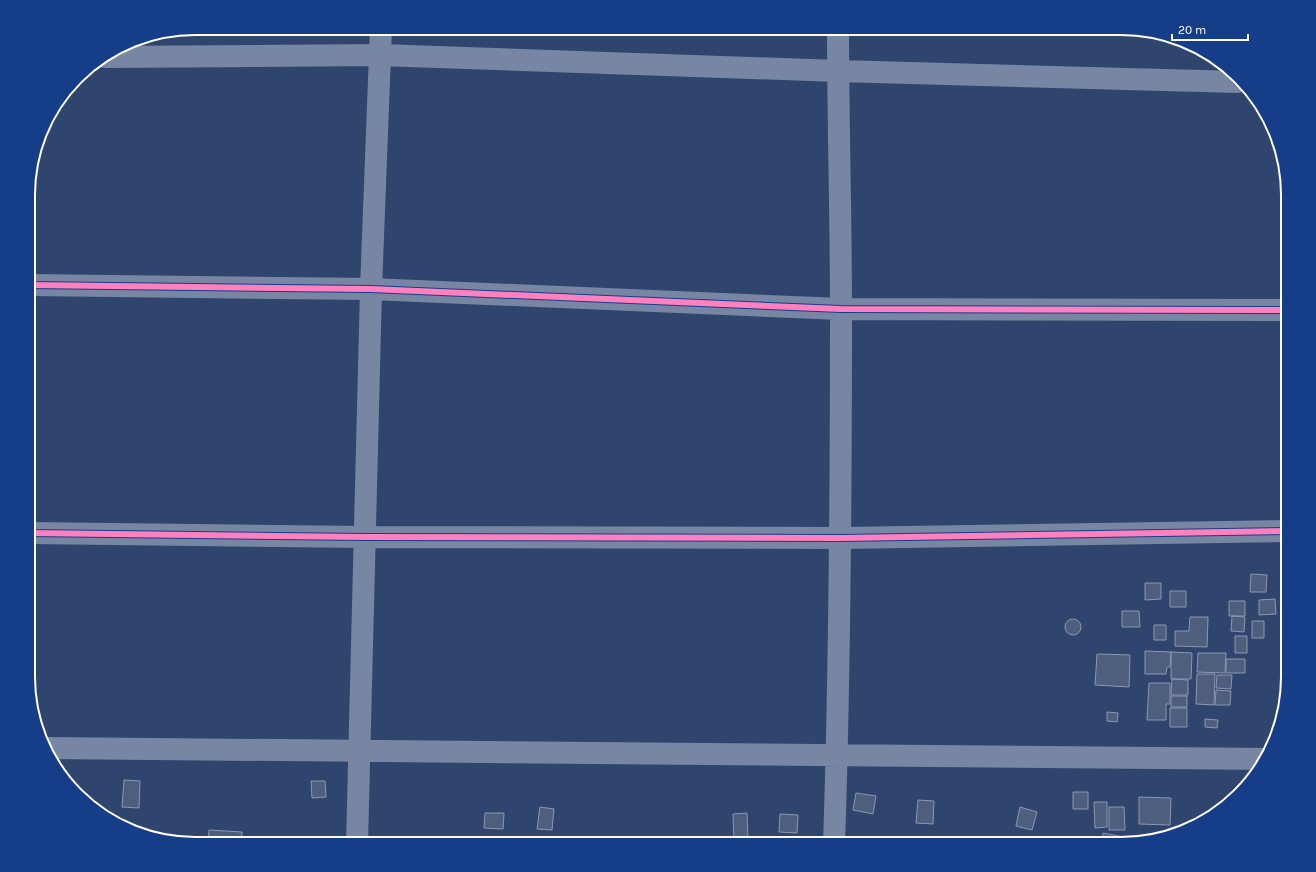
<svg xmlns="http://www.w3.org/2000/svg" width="1316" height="872" viewBox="0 0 1316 872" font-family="Karla,sans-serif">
<rect width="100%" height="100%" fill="#30456e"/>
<path fill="#4d5e7e" stroke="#8b98b1" d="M1251,574L1267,575L1266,592H1250Z
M1145,583H1161V599L1145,600Z
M1170,591H1186V607H1170Z
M1275,599L1276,614L1259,615V600Z
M1229,601H1245V616H1229Z
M1122,611H1139L1140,627H1122Z
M1232,616L1245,617L1244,632L1231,631Z
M1190,617H1208L1207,647L1175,646V631H1189Z
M1065 627a8 8 0 1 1 16 0a8 8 0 1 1-16 0Z
M1252,621H1264V638H1252Z
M1154,625H1166V640H1154Z
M1235,636H1247V653H1235Z
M1145,651L1171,652L1170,667H1167L1166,674H1145Z
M1171,652L1192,653L1191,679H1171Z
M1198,653H1226L1225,673L1197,672Z
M1097,654L1130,655L1129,687L1095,685Z
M1226,659H1245V673H1226Z
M1197,674H1215L1214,705L1196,704Z
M1217,675H1232L1231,689L1216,688Z
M1172,679L1188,680V695H1171Z
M1149,683H1170V704H1166V720H1147Z
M1216,690L1231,691L1230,705H1215Z
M1171,696H1187V707H1171Z
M1170,708H1187V727H1170Z
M1107,712L1118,713L1117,722L1107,721Z
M1205,719L1218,720L1217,728L1205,727Z
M124,780L140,781L139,808L122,807Z
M311,781H325L326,797L312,798Z
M1073,792H1088V809H1073Z
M856,793L876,796L873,814L853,810Z
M1139,797L1171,798L1170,825L1139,824Z
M918,800L934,801L933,824L916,823Z
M1094,802H1107V827L1095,828Z
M540,807L554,809L552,830L537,829Z
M1020,807L1037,812L1032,830L1016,826Z
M1109,807H1124L1125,830H1109Z
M485,813H504L503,829L484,828Z
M747,813L748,842H734L733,814Z
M780,814L798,815L797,833L779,832Z
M209,830L242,832L241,844H208Z
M1103,833L1124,837L1123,844H1101Z
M268,837H296V844H268Z
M698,838L715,839V844H697Z
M1042,838H1058V844H1042Z"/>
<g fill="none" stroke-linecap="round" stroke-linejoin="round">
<path stroke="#7786a3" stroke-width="22" d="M105,57L380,55L838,71L1238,82
M29,285L371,289L841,309L1288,310
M29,533L365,537L841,538L1288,531
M46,748C453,753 859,755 1265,759
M357,844L371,289L381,28
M834,844C840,666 841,489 841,311C841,217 838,122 838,28"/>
<defs>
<path id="cycleway" d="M29,285L371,289L841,309L1288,310
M29,533L365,537L841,538L1288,531"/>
</defs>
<use href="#cycleway" stroke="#163d88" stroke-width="8"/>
<use href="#cycleway" stroke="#ff80c0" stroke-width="6"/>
</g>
<path d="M0 0H1316V872H0ZM195 35H1121A160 160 0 0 1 1281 195V677A160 160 0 0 1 1121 837H195A160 160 0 0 1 35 677V195A160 160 0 0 1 195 35Z" fill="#163d88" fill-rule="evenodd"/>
<path fill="none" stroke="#fff" stroke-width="2" d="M195 35H1121A160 160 0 0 1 1281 195V677A160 160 0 0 1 1121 837H195A160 160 0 0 1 35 677V195A160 160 0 0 1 195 35Z"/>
<path d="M1172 34v6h76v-6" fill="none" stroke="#ffffff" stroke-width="2"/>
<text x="1178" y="34" font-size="12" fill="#ffffff" stroke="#163d88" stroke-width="3" paint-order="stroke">20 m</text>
</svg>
